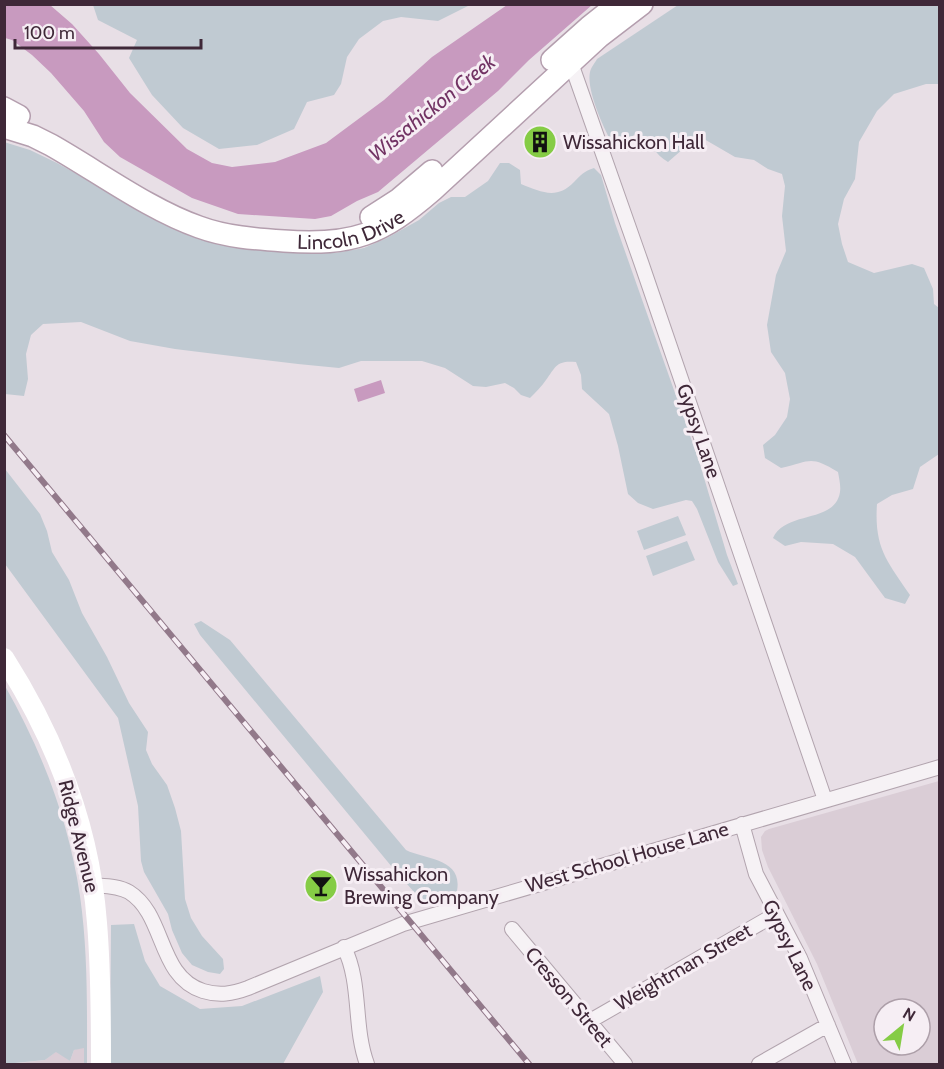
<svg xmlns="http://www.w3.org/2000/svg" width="944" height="1069" viewBox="0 0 944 1069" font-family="Cabin,sans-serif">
<rect width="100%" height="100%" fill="#e8dfe6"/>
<path fill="#dacdd6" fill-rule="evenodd" d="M939,781V1064H858L817,964L768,867L762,850L761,837L765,831L769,829ZM884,1009H920V1045H884Z
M79,1048H84V1064H10L45,1060L57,1051L70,1061L74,1050Z"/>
<path fill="#c0cad2" d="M93,5V4L470,5L438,21L401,17L383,21L359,39L347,57L341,84L334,95L307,102L294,129L257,145L219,149L183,128L152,95L129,58L137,40L98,20Z
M678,5H939V84H926L894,94L877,111L859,142L855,179L844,199L838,224L842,244L848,262L874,273L912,264L924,268L933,289L934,304L939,308V454L920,467L913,489L892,495L877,504C874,548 887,561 910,595L905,604L885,598L855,557L833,544L801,542L785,546L773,538C786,510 835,524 840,492C841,486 839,478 838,472C810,455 811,461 781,468L765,458L763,445L775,435L787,417L790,399L785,373L771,352L767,325L776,275L786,251L782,216L785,186L782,174L768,169L754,160L735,157L704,139L691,142L668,162C655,155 650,141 637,133L621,144L613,145C604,129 586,90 590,72C591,67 595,63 597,59Z
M4,142L30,150L57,163L167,224L202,240L247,248L308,252L335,253L364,248L387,238L419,220L439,203L451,197H465L488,181L500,163H509L520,170L521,184C541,192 557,200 574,182C581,175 584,171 594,168L601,175L615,223L699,461L727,555L738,584L733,586L718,562L697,509L692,501L686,500L653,509L638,503L628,494L618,446L609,414L582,389L581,375L576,362C557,360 556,366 546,380C542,386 536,392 530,398L521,395L514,388L505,383L486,387L473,386L445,368L422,361H361L339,368L298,364L175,349L130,341L81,322L43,324L31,335L26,354L28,379L24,396L5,394Z
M5,469L40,514L47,531L52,552L69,580L82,613L107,657L129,703L148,732L146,750L152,764L167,785L175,808L181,831L185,899L191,918L202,936L223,959L224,969L220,974L208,972L192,965L182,953L172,930L168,914L144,872L141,861L138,806L118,718L5,564Z
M678,516L686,535L644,550L637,531Z
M687,541L695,560L653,576L646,556Z
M201,621L230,640L406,850C426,860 463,858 457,891L439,900L422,901L392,867L200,635L194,624Z
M5,686C42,751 69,821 80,896C88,952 87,1008 87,1064H84V1048L74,1050L70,1061L56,1052L45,1060L5,1064Z
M134,924L145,961L160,986L200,1009L242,1006L320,976L323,992L283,1064H110L111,925Z"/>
<path fill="#c89abf" d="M5,4L50,5L72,24L99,54L130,93L187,149L212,163L232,167L275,162L326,143L384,100L432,57L507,5H592L529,60L498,91L378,192L357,201L331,216L315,219L238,214L192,198L120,157L104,142L84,111L51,73L32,55L12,40L5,38Z
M381,380L385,393L358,402L354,389Z"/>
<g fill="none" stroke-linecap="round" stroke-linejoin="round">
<defs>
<path id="minor" d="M571,63L641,262L825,800
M742,824L756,874L800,958L844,1064
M93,885C105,886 119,886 129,892C166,915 157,976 203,991C219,996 232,994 248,988L403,924L940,767
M512,929L625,1064
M344,947C362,984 353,1026 367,1064
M590,1021L776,914
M759,1064L828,1025"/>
<g id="primary">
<path d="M552,60L589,27L618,4"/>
<path d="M4,108L19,116"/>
<path id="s1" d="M4,127L33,136L51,145C97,171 150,210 199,227C226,237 255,239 284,241C353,246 381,235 433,190L599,37L642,4"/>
<path d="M371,217L399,199L432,171"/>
</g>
</defs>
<use href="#minor" stroke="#b2a4ae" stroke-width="16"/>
<use href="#primary" stroke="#b49eae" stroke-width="24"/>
<use href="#minor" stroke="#f6f2f5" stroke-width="14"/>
<path stroke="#fff" stroke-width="20" d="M4,658C55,738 90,828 97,923C101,970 101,1017 101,1064"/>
<use href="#primary" stroke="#fff" stroke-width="21"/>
<defs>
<path id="rail" d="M4,435L529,1064"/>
</defs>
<use href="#rail" stroke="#92798a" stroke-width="6"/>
<use href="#rail" stroke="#f6eef4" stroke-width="4" stroke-dasharray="11" stroke-linecap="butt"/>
</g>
<defs>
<symbol id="building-disc" viewBox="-11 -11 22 22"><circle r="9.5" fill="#85cc45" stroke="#f6eef4"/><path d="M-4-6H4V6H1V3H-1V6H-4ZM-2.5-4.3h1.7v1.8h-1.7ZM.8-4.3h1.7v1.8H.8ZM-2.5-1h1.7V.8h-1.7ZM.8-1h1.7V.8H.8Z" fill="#111"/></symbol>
<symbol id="bar-disc" viewBox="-11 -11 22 22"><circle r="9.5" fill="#85cc45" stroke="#f6eef4"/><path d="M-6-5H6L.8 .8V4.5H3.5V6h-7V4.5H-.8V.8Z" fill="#111"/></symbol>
</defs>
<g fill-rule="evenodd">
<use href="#building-disc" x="521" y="123" width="38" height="38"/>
<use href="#bar-disc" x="302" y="867" width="38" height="38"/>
</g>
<g text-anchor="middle" stroke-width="6" stroke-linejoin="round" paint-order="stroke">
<g font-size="20" fill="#3f2838" stroke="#f6eef4" text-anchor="start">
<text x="563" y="149">Wissahickon Hall</text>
<text x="344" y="881">Wissahickon<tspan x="344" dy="23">Brewing Company</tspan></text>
</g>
<g font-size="20" fill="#3f2838" stroke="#f6eef4">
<text dy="7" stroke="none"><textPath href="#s1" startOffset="375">Lincoln Drive</textPath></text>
<text transform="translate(699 431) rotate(71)" y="7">Gypsy Lane</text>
<text transform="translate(79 836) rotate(76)" y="7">Ridge Avenue</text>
<text transform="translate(627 857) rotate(-16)" y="7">West School House Lane</text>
<text transform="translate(790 945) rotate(64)" y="7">Gypsy Lane</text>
<text transform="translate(683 967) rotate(-30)" y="7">Weightman Street</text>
<text transform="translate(569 997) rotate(50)" y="7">Cresson Street</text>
</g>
<g font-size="21" font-style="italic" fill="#723364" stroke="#f6eef4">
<text transform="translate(432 108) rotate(-39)" y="7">Wissahickon Creek</text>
</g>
</g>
<rect width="944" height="1069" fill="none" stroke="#3f2838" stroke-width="12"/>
<g transform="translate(902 1027) rotate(30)"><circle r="28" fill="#f6eef4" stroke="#ad9fa9" stroke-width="1.5"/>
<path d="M0-4.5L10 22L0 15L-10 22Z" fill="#85cc45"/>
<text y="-9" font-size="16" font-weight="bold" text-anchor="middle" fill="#3f2838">N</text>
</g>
<path d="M15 39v9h186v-9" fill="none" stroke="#3f2838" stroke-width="3"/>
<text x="24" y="39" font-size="18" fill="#3f2838" stroke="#f6eef4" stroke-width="4.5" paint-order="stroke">100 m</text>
</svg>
